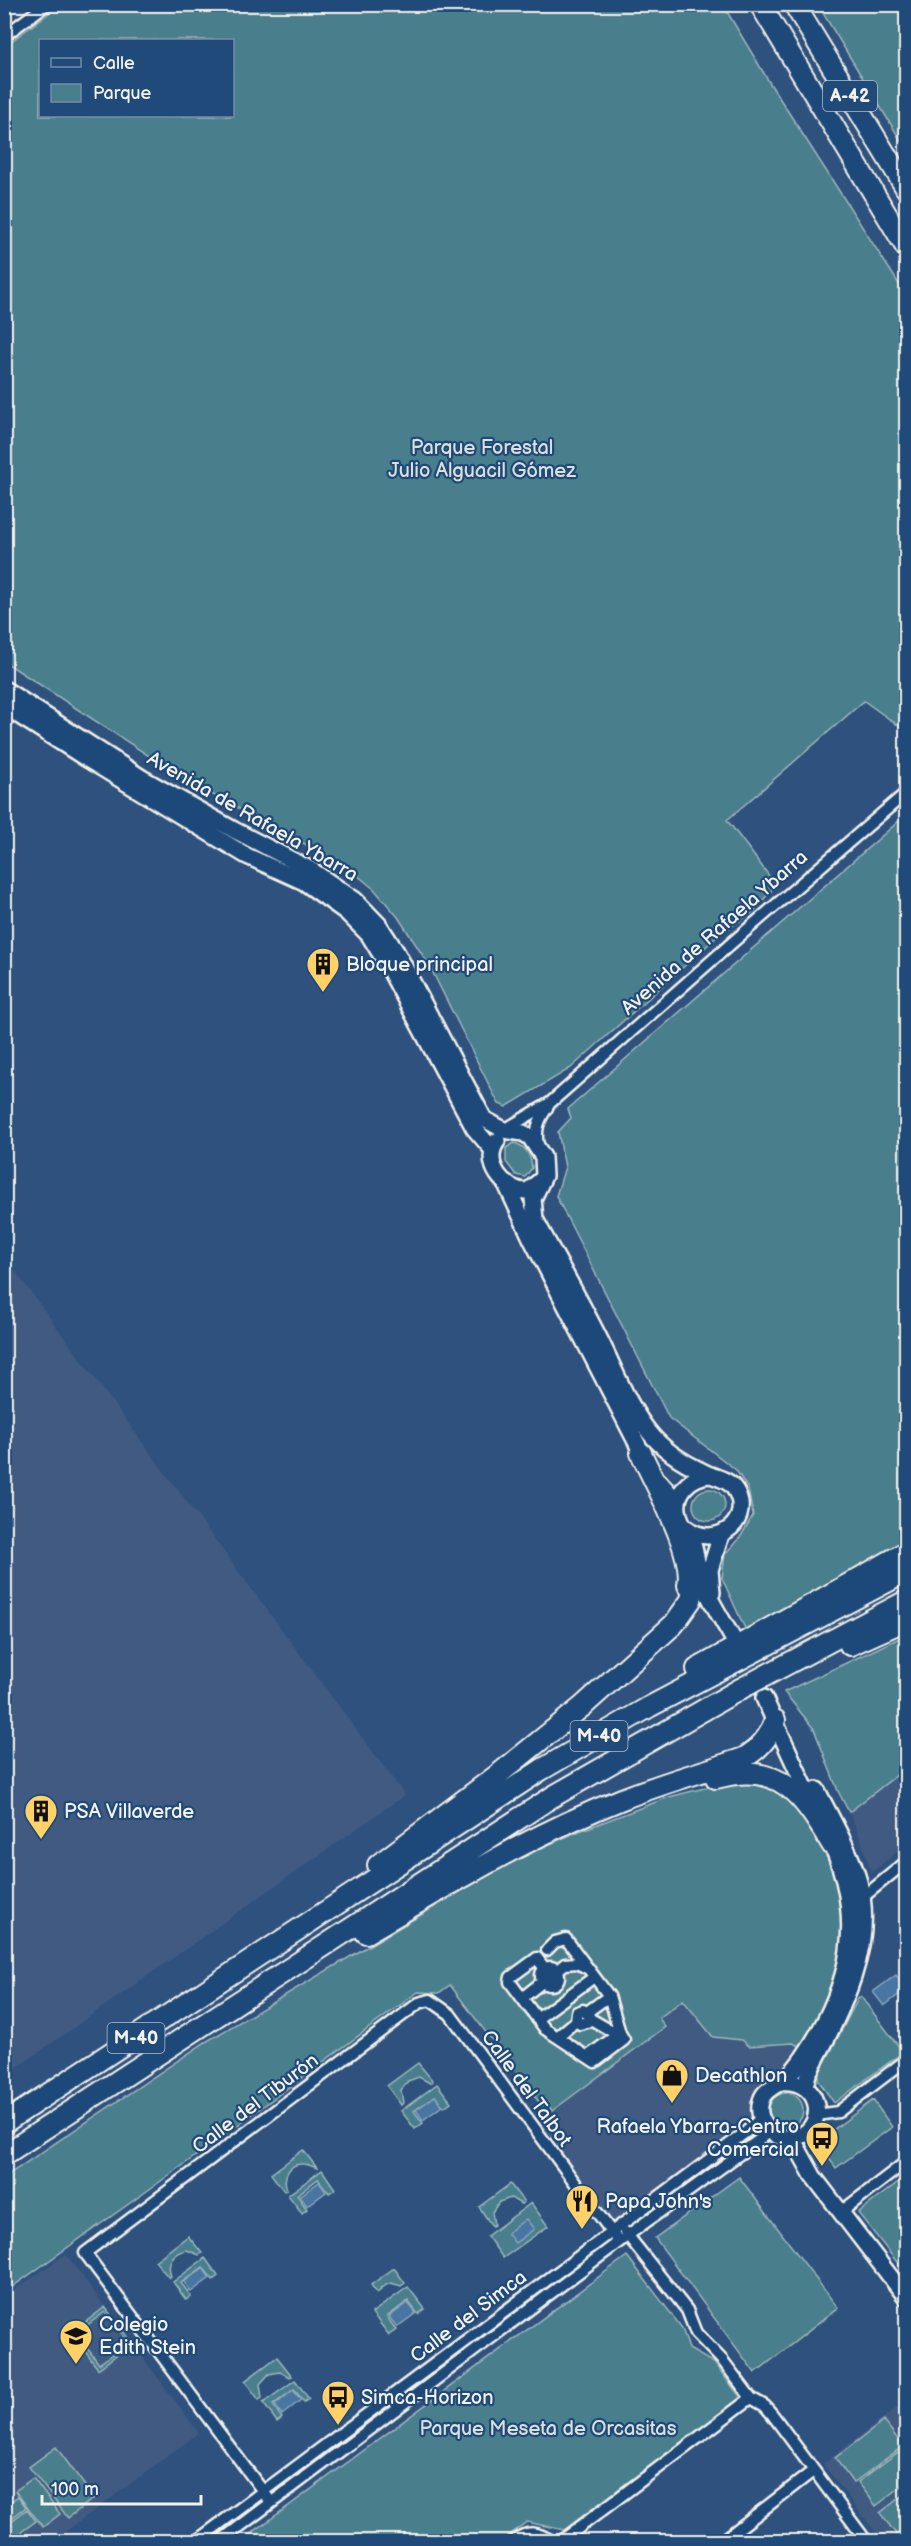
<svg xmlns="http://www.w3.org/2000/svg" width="911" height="2546" viewBox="0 0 911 2546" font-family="'Balsamiq Sans',sans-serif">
<rect width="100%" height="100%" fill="#2e517e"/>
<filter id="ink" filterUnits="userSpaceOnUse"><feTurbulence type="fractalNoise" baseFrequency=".0167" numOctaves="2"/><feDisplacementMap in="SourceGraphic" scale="12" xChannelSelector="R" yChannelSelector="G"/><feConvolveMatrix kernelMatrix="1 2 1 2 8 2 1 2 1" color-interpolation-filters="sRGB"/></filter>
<g filter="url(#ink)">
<path fill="#3f5a82" d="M4,1256L405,1795L5,2076H4Z
M906,1768V1845L871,1873L862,1842L849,1812Z
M683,2000L713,2037L743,2040L749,2046L793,2043L806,2051L775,2085L761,2118L611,2231L532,2126L665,2027L658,2018Z
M66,2254L199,2433L53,2541H5L4,2297Z
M903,2403L906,2408V2541H882L823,2464Z"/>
<path fill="#497e8c" stroke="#9eb8ba" stroke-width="1.5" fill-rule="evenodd" d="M61,4L723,5L771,85L906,295V731L864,701L727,820L776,885L753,912L721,933L571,1068L506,1107L499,1104L492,1091L429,965L398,917L374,889L346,866L189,782L5,662V46ZM40,40H232V116H40Z
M818,5H906V149Z
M906,815V1540L746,1631L722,1578L725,1554L741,1536L753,1515L748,1489L736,1470L669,1418L556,1196L565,1167L558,1132L571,1118L568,1109Z
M514,1143C527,1146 531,1156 532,1168L525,1177L516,1175L506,1162V1148Z
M693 1505a16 16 0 1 1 32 0a16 16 0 1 1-32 0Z
M906,1635V1768L849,1812L838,1791L814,1729L784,1692Z
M736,1780C753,1780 774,1783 789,1793C797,1799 803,1815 809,1824C816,1836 827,1849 833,1863C858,1923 833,1995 800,2046L793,2043L749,2046L742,2040L713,2037L683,2000L659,2018L665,2027L552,2111L547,2103L542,2106L450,1985L439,1993L418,1992L182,2166L5,2292V2177L204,2043L514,1860L577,1832L669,1797Z
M859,1997L862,1998L903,2052L834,2103L818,2080L819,2074Z
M418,2063L433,2081L430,2083L419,2077L408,2081L401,2090L403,2103L401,2105L387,2086Z
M437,2084L451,2102L444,2107L435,2096L414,2111L423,2123L415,2129L401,2111Z
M769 2110a17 17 0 1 1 34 0a17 17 0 1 1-34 0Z
M873,2100L892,2127L836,2168L817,2142Z
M303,2150L317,2168C314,2167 308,2164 303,2164C289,2163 282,2177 287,2189L284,2191L271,2174Z
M322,2170L335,2189L329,2193L318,2179L297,2195L307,2209L302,2213L288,2195Z
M906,2176V2268L904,2271L858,2213Z
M739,2177L838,2308L755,2373L655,2238Z
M510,2184L524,2202L521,2204L511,2198L499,2202L492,2212L494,2225L492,2226L479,2207Z
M531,2203L548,2226L503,2258L487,2236Z
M188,2236L202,2253L199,2255L187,2250C173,2252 166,2262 171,2276L169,2278L155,2261Z
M627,2256L682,2328L689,2349L714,2363L741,2398L564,2530L527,2522L498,2542L241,2541Z
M205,2258L218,2276L213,2280L203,2267L181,2283L191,2296L186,2300L173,2282Z
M394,2268L405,2283L401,2286L391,2283L380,2288L381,2290L377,2293L371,2285Z
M408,2287L425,2309L418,2314L408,2301L387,2317L396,2330L389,2335L372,2313Z
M105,2307L132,2343L98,2369L78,2342L81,2340L99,2364L128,2342L105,2312L71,2337L70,2334Z
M277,2357L292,2376L290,2377L280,2372L269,2374L260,2384L262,2398L259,2400L245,2381Z
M295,2380L309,2399L304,2402L294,2389L273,2405L282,2418L277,2422L263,2403Z
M884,2421L903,2446L853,2483L835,2458Z
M56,2447L94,2498L68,2518L29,2467Z
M905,2447L906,2483L876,2506L858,2482Z
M33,2478L60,2514L43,2527L15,2491Z
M906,2493V2526L896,2534L880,2513Z
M18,2496L26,2507L5,2523V2506Z
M27,2509L36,2521L13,2538L5,2526Z"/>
<path fill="#4874a3" stroke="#8da6bf" stroke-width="1.5" d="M896,1975L906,1989L884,2006L873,1992Z
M435,2096L442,2106L423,2120L416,2110Z
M319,2182L326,2192L307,2206L300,2196Z
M526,2219L534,2229L515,2243L507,2233Z
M203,2268L210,2278L191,2292L184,2282Z
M408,2303L416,2313L397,2327L389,2317Z
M293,2390L301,2400L282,2415L275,2405Z"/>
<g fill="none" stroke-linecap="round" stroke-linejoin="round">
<path stroke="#4c698e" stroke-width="15" stroke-dasharray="15 8" stroke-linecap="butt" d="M739,1650L764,1698"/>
<defs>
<path id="street" d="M4,36L47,4
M504,1130L550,1103L734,941L906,793
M538,1146C535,1130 538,1121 547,1108
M862,1898L906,1862
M547,1950L555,1942L566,1939L609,1996L587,2012
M541 1976a9 9 0 1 1 18 0a9 9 0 1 1-18 0Z
M545,1969L537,1958L511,1977L510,1982L545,2029L595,2062L624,2040L620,2033L613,2032L589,2018
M522,1998L565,1964L577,1963L589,1969
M537,2019L590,1980
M557,2037L576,2021L577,2012L583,2010L589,2016L587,2022L580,2024L576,2021
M588,2056L620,2033L609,1996
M817,2112L823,2114L838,2112L906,2060
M841,2212L906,2162
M625,2232L687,2310L696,2333L723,2361L751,2398L765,2406L772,2414L867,2542
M271,2502L85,2253L419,2003L430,2000L450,2014L619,2242
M195,2542L746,2132L761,2118
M219,2542L639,2227L770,2132
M512,2542C528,2530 537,2531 553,2542
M560,2542L751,2398
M721,2542L813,2471"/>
<path id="secondary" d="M4,689L142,778L234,830L311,870L355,900L379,925L397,953L484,1119L504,1130L523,1133L530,1137L543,1157L544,1176L533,1199L535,1219C556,1258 578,1296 598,1336C614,1367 627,1404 649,1432C663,1450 684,1463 704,1472C717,1479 730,1478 737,1493C752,1525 712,1549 687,1528
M4,706L87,759L247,856L304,882L346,912L369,935L385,961L474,1128L492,1149
M497,1141C482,1163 504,1192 528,1191L541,1180
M505,1182L532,1240L646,1461
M711,1475C690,1476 673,1493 679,1515C682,1525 689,1534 693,1544C697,1556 697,1568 702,1580C709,1600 722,1619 732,1637
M659,1481L678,1503
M712,1593L710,1570L721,1535
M764,1698L815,1809
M781,2082C825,2079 827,2132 793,2138C771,2141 752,2117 763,2096C767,2089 774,2087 780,2082C789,2077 796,2067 802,2059C852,1987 866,1917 828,1836
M805,2086L808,2074C838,2017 877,1949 859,1882C850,1850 832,1820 817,1790
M792,2138L813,2176L906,2297"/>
<path id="highway" d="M760,4L906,247
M794,4L906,188
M641,1453C655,1485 695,1553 688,1585
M850,1645L906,1620
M697,1669L906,1552
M716,1778C782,1760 803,1797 833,1846
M378,1865L500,1773L583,1706L674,1624L691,1600L698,1569
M366,1933C451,1884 531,1835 622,1799C662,1783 703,1772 744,1758C759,1749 770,1737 775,1720
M4,2123L541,1770L649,1707L906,1572
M4,2155L552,1797L742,1688L906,1601"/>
</defs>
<use href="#street" stroke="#f4f1e8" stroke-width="15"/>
<use href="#secondary" stroke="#f4f1e8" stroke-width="20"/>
<use href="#highway" stroke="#f4f1e8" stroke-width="24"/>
<use href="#street" stroke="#1f4a7a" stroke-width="10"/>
<use href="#secondary" stroke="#1f4a7a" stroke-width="15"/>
<use href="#highway" stroke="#1f4a7a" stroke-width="20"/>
</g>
</g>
<defs>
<symbol id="building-pin" viewBox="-11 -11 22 30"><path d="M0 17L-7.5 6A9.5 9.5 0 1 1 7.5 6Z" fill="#ffd166" stroke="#1f4a7a"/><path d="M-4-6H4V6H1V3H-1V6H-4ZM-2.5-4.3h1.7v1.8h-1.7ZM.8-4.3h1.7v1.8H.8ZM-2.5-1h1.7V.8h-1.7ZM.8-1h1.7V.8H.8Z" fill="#111"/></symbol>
<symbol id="shop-pin" viewBox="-11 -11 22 30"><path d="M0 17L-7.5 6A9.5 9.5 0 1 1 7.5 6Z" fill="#ffd166" stroke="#1f4a7a"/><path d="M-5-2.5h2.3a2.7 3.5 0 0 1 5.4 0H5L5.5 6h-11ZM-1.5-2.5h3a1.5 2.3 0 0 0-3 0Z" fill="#111"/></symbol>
<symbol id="bus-pin" viewBox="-11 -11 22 30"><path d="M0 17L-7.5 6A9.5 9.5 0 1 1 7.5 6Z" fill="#ffd166" stroke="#1f4a7a"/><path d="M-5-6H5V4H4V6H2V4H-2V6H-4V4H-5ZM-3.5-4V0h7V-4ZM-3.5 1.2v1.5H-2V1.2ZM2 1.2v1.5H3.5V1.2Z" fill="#111"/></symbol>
<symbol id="restaurant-pin" viewBox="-11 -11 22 30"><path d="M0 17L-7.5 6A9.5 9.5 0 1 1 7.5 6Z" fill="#ffd166" stroke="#1f4a7a"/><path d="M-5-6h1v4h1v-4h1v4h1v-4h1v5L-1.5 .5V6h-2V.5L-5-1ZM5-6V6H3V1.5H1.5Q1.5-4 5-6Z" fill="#111"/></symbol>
<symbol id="school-pin" viewBox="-11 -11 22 30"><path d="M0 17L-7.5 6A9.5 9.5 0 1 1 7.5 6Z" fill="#ffd166" stroke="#1f4a7a"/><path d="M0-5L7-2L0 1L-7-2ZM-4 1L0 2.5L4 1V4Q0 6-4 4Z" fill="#111"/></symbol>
</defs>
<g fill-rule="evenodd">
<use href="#building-pin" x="304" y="945" width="38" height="52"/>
<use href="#building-pin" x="22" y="1792" width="38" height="52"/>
<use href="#shop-pin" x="653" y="2056" width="38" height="52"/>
<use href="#bus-pin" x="803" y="2119" width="38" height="52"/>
<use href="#restaurant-pin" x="563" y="2182" width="38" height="52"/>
<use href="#school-pin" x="57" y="2317" width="38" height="52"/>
<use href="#bus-pin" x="319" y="2378" width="38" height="52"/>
</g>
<g text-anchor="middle" stroke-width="4.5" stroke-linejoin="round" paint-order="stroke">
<g fill="#1f4a7a" stroke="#b4bfc7" stroke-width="1.5">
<rect x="823" y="81" width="54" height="30" rx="4.5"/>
<rect x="570.5" y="1721" width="57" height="30" rx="4.5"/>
<rect x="107.5" y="2023" width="57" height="30" rx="4.5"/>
</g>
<g font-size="18" font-weight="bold" fill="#f4f1e8">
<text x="850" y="102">A-42</text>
<text x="599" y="1742">M-40</text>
<text x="136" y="2044">M-40</text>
</g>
<g font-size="20" fill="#dae0da" stroke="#1f4a7a">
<text x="482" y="454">Parque Forestal<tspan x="482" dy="23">Julio Alguacil Gómez</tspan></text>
<text x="548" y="2435">Parque Meseta de Orcasitas</text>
</g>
<g font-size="20" fill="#f4f1e8" stroke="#1f4a7a">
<text transform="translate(253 816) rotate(30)" y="7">Avenida de Rafaela Ybarra</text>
<text transform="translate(714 932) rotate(-41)" y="7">Avenida de Rafaela Ybarra</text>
<text transform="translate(527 2088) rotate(54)" y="7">Calle del Talbot</text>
<text transform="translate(255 2103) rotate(-37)" y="7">Calle del Tiburón</text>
<text transform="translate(468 2316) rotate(-37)" y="7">Calle del Simca</text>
</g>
<g font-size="20" fill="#f4f1e8" stroke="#1f4a7a" text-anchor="start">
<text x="346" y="971">Bloque principal</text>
<text x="64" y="1818">PSA Villaverde</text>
<text x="695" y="2082">Decathlon</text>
<text x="799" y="2133" text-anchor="end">Rafaela Ybarra-Centro<tspan x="799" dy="23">Comercial</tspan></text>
<text x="605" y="2208">Papa John's</text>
<text x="99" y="2331">Colegio<tspan x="99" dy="23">Edith Stein</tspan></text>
<text x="361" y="2404">Simca-Horizon</text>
</g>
</g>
<rect width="911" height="2546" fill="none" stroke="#1f4a7a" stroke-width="24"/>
<rect x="12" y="12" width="887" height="2522" fill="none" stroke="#f4f1e8" stroke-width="2" filter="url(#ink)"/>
<rect x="39" y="39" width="195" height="78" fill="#1f4a7a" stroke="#748da6" stroke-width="1.5"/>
<rect x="51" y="58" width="30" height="9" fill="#1f4a7a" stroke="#748da6" stroke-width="1.5"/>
<text x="93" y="69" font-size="18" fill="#f4f1e8">Calle</text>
<rect x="51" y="84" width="30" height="18" fill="#497e8c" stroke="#748da6" stroke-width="1.5"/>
<text x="93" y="99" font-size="18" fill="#f4f1e8">Parque</text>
<path d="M42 2495v9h159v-9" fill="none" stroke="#f4f1e8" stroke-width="3"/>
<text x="51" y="2495" font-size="18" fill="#f4f1e8" stroke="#1f4a7a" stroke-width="4.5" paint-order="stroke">100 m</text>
</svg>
